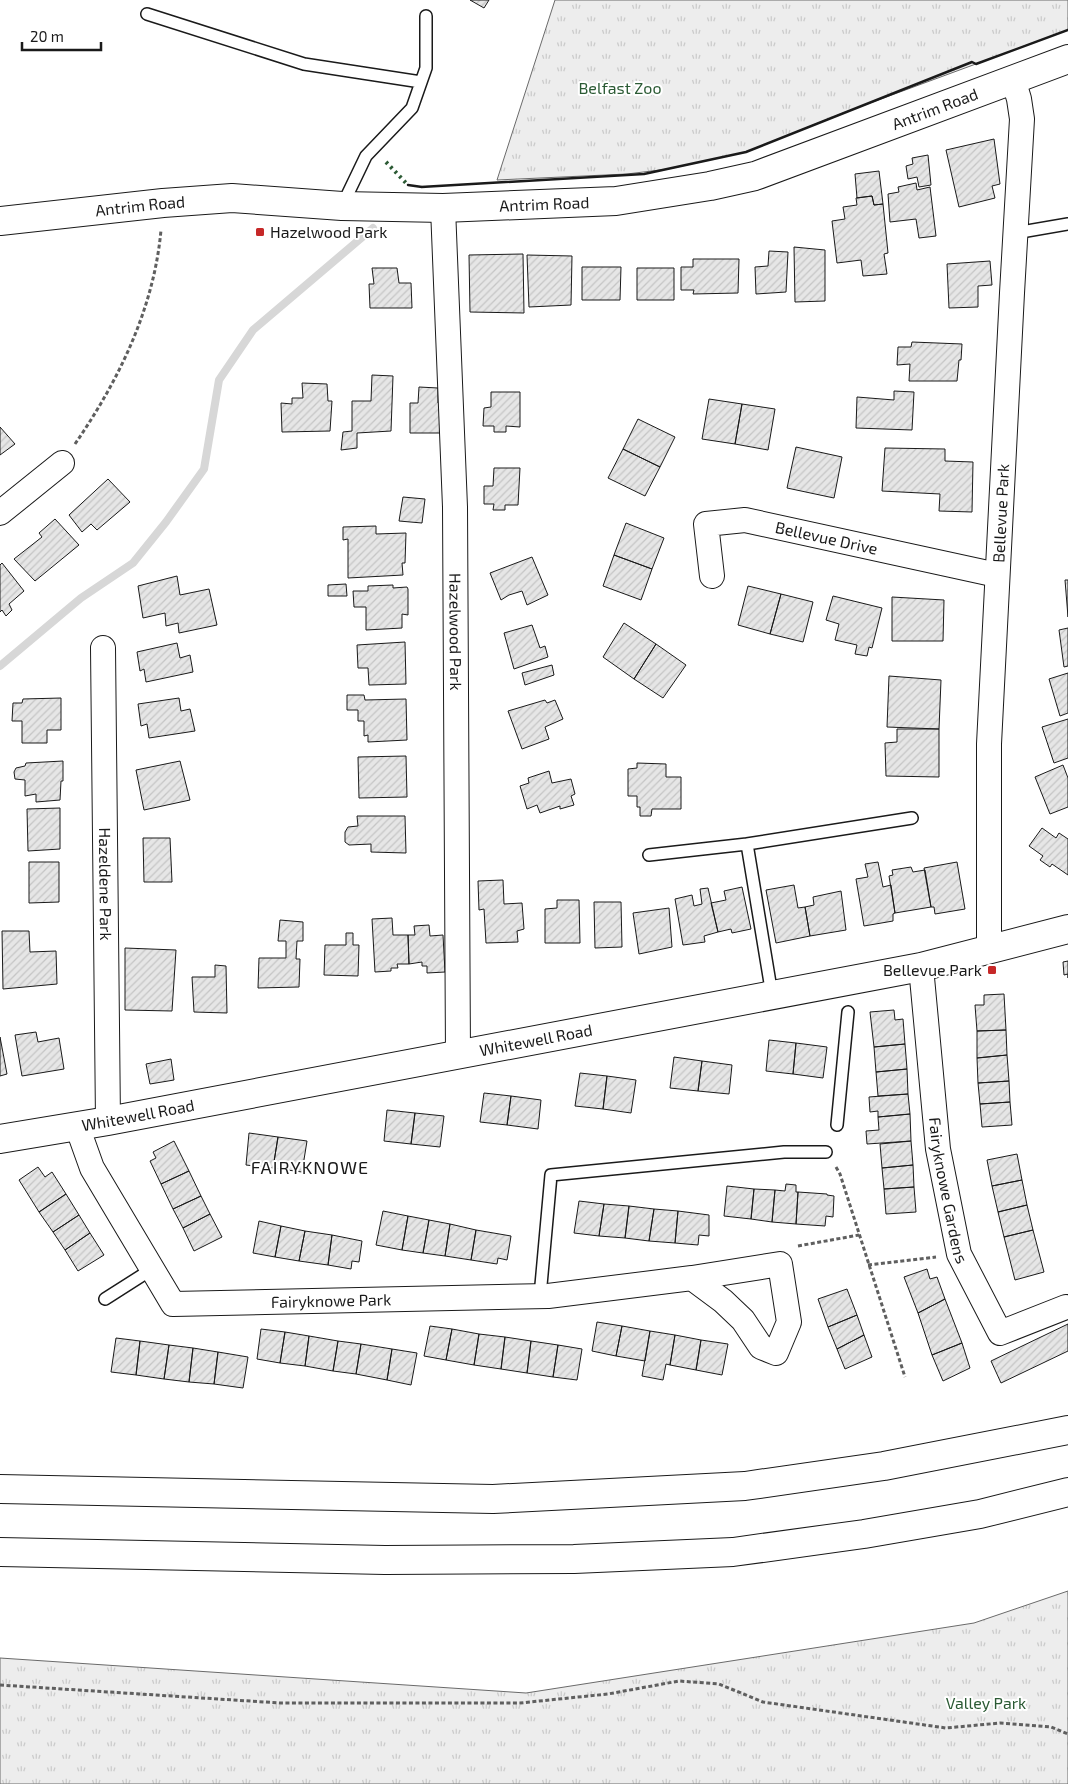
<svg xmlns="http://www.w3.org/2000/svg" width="1068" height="1784" viewBox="0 0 1068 1784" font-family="'Exo 2',sans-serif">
<defs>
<pattern id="park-tufts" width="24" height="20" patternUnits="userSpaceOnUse" patternTransform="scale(1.25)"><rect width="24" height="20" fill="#ededed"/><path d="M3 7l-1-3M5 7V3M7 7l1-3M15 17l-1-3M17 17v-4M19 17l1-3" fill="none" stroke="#cbcbcb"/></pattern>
<pattern id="building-hatch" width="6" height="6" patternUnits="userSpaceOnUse" patternTransform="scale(1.25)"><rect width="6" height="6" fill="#e6e6e6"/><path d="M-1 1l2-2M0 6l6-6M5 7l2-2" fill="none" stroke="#c5c5c5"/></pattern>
</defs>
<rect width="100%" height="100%" fill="#fff"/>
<path fill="url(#park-tufts)" stroke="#6a6a6a" d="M555,0H1068V30L843,113L746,152L668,169L627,174L497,180Z
M1068,1591V1784H0V1658L526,1693L974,1623Z"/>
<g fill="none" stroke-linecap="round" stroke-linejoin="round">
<path stroke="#d7d7d7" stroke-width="8" d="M0,666L81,598L133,563L166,522L204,469L219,380L253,330L373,228"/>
</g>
<path fill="url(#building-hatch)" stroke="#1a1a1a" d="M470,0H489L484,8Z
M994,139L1000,184L992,186L995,198L959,207L946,150Z
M928,155L931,185L919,187L917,177L908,179L906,166L913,164L912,158Z
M879,171L883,204L874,205L872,196L857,198L855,174Z
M916,183L917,190L930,187L936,236L919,238L916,219L890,222L888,194L899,192L898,187Z
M872,196L874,205L883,204L888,253L884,254L887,274L863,276L861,260L837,263L832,221L845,219L843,207L857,205L856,198Z
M794,247L825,250V301L795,302Z
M769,251L788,252L786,292L756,294L755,267L768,266Z
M523,254L524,313L470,312L469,255Z
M527,255L572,256L571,305L529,307Z
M693,259H739L738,293L693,294L694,290H681V267H693Z
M990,261L992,285L978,286V307L949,308L947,264Z
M582,267H621L620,300H582Z
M372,268H397L399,283H411L412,308H370L369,284H374Z
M637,268H674V300H637Z
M912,342L962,344L961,360H959L957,381H909L910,364L897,365L898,347H911Z
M372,375L393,376L391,431L357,433V448L341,450L343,432L352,431V401H371Z
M302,383L327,384L328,401H332L330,431L282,432L281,403L292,404V398H303Z
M419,387L438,388V403H446L447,433H410V403H418Z
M894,391L914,392L912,430L856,428L857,397L894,400Z
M491,392H520V427L506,426V432H494V426H483L484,408L491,407Z
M709,399L742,404L735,444L702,439Z
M742,404L775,409L768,450L735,444Z
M638,419L675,437L660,467L623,449Z
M0,427L15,444L0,455Z
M796,447L842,457L834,498L787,488Z
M885,448L945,449V461L973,462L972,512L939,511L940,494L882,491Z
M623,449L660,467L645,496L608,478Z
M494,468H520L518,505H505V510H493L494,504H484V486H493Z
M108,479L130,502L97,530L91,524L82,532L69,515Z
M403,497L425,499L422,523L399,521Z
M55,519L79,545L35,581L14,559L42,537L39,533Z
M626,523L664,538L652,569L614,555Z
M376,526V534L406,533L405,563H402L403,575L348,578V539L343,540V527Z
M614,555L652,569L641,600L603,586Z
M532,557L548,595L527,605L522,591L509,595L501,600L490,573Z
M2,563L24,591L9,604L12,610L6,616L2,610L0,612V565Z
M177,576L180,595L209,589L217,625L179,633L178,623L166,626L165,613L143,618L138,586Z
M1065,580H1068V617Z
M346,584L347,596H328V585Z
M393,585V588L407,587L408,589V615L402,614V628L366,630V607H354L353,591H368V586Z
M748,586L781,594L770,634L738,625Z
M781,594L813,602L803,642L770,634Z
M833,596L882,608L872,648L869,647L867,656L855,654L857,645L835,640L839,624L826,620Z
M892,597L944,600L943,641H892Z
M624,623L656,644L634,679L603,657Z
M532,625L540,648L545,646L548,657L514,669L504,633Z
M1068,628V666L1064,667L1059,630Z
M405,642L406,684L369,685L368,668H358L357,645Z
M177,643L180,658L190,655L193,672L146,682L144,669L140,671L137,652Z
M656,644L686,665L663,698L634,679Z
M552,665L554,675L525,685L522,673Z
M1068,673V713L1060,716L1049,679Z
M889,676L941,680L939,729L887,727Z
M347,695H364L365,700L406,699L407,740L368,742V735L364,736V721H358V710H347Z
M61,698V730H47V743H22V721H12L13,703H22L23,699Z
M179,698L181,711L190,709L195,731L149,738L147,724L141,726L138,704Z
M545,700L547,703L555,700L563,719L545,727L549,739L522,749L508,711Z
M1068,719V758L1054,763L1042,727Z
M897,729H939V777L886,776L885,743L897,742Z
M406,756L407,797L359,798L358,757Z
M63,761V781H61L60,800L36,802V794L25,796V780L15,779L14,772L16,768L25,766L26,763Z
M180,761L190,800L144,810L136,770Z
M637,763L666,764V777H681V809H652L651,816H640V807H637V796H628V769L637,768Z
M1063,765L1068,778V807L1050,814L1035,777Z
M549,771L552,783L571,779L575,794L571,796L574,805L560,809V806L540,813L537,805L527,809L520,786L529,783L528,778Z
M60,808V849L28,851L27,809Z
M357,816H405L406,853L371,852V844L349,845L345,842V832L348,827L358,826Z
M1042,828L1056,838L1059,833L1068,839V875L1052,864L1050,867L1040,860L1043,856L1029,846Z
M143,838H170L172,882H144Z
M29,862H59V902L29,903Z
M878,862L883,887L891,885L895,913L893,914V921L864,926L856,879L868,877L865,864Z
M957,862L965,909L935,914L934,907H931L924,868Z
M911,867L913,872L925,870L931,907L895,913L889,876L893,875L892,870Z
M503,880L504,904L522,903L524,929L517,931L518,942L486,943L484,909L479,910L478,881Z
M794,885L798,908L805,907L810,936L776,943L766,890Z
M742,887L751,929L732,933L731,929L718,932L711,903L726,900L724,891Z
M708,888L718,932L704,936L705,942L683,945L675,899L692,895L694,906L702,904L700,889Z
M841,891L846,930L810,936L805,907L814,905L813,897Z
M557,900H579L580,943H545V909L557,908Z
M594,902H621L622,947L595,948Z
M669,908L672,947L639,954L633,913Z
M392,918L393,935H408L409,964H397L398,968H391V971L375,972L372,919Z
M280,920L303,922V941H297L296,959H300L299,987L258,988L259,958H286V941H278Z
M429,925L430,936L443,935L445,972L427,973V966H422V962L409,964L408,935H415L414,926Z
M2,931H29L30,952L56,951L57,984L3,989Z
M346,933H353V945H359L358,976L324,975L325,945H346Z
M125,948L176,950L172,1011L125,1010Z
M1068,961V978V974L1064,975L1063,962Z
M215,965L226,966L227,1013L194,1012L192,977H215Z
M1004,994L1006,1030L977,1031L975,1005H984V995Z
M894,1010L895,1020L903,1019L905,1044L874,1047L870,1012Z
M1006,1030L1007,1055L977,1058V1031Z
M36,1032L38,1042L59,1038L64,1069L22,1076L15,1035Z
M0,1037L7,1074L0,1076Z
M769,1040L796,1043L793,1074L766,1071Z
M796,1043L827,1047L823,1078L793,1074Z
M905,1044L907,1069L876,1072L874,1047Z
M1007,1055L1009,1081L978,1083L977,1058Z
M674,1057L702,1061L698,1091L670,1088Z
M171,1059L174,1080L150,1084L146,1064Z
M702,1061L732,1065L729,1094L698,1091Z
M907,1069L908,1094L878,1096L876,1072Z
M580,1073L607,1076L603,1109L575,1106Z
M607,1076L636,1080L631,1113L603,1109Z
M1009,1081L1010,1102L980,1104L978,1083Z
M484,1093L511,1096L507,1125L480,1122Z
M908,1094L910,1114L878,1117V1111L870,1112L869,1097Z
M511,1096L541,1100L538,1129L507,1125Z
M1010,1102L1012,1125L982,1127L980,1104Z
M387,1110L415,1113L411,1144L384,1141Z
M415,1113L444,1116L440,1147L411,1144Z
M910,1114L911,1141L867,1144L866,1131L879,1130L878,1117Z
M249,1133L278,1137L273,1168L246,1165Z
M278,1137L307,1141L302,1172L273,1168Z
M174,1141L189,1171L161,1184L150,1161L156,1158L153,1152Z
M911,1141L913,1165L882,1168L880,1144Z
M1017,1154L1022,1180L992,1186L987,1160Z
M913,1165L914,1187L884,1189L882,1168Z
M38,1167L45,1177L52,1172L66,1194L39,1212L19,1180Z
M189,1171L201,1196L173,1209L161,1184Z
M1022,1180L1027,1205L998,1212L992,1186Z
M786,1184L796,1185V1192H798L796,1224L772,1222L775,1190L785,1191Z
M727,1186L754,1189L751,1219L724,1216Z
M914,1187L916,1212L886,1214L884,1189Z
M754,1189L775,1190L772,1222L751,1219Z
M798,1192L827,1194V1195L834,1196L833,1217L826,1216L825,1226L796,1224Z
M66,1194L79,1215L53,1232L39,1212Z
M201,1196L210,1214L183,1228L173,1209Z
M579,1201L604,1204L599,1236L574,1233Z
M604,1204L629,1206L625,1238L599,1236Z
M1027,1205L1033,1230L1004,1237L998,1212Z
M629,1206L654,1209L649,1241L625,1238Z
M654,1209L678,1211L675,1243L649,1241Z
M383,1211L408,1216L402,1250L376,1245Z
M678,1211L709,1215V1236L699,1235L698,1245L675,1243Z
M210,1214L222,1237L194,1251L183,1228Z
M79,1215L90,1233L65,1250L53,1232Z
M408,1216L429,1220L423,1253L402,1250Z
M429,1220L450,1224L445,1256L423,1253Z
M259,1221L281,1226L275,1257L253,1253Z
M450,1224L476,1230L471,1260L445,1256Z
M281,1226L305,1231L299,1261L275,1257Z
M476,1230L511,1236L507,1260L498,1258L497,1264L471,1260Z
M1033,1230L1044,1272L1015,1280L1004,1237Z
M305,1231L332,1235L328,1265L299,1261Z
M90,1233L104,1255L78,1271L65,1250Z
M332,1235L362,1241L359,1262L352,1261L351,1269L328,1265Z
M927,1269L930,1279L937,1277L945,1299L918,1313L904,1277Z
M847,1289L857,1315L828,1327L818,1299Z
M945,1299L962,1343L932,1355L918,1313Z
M857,1315L864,1335L837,1349L828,1327Z
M597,1322L622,1326L616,1356L592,1351Z
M1068,1324V1351L1001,1383L991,1361Z
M430,1326L452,1329L446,1360L424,1356Z
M622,1326L650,1331L645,1361L616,1356Z
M261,1329L285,1332L280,1363L257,1359Z
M452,1329L479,1334L474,1365L446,1360Z
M650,1331L675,1335L670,1365L666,1364L663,1380L642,1376Z
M285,1332L309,1336L305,1366L280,1363Z
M479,1334L505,1337L501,1369L474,1365Z
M675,1335L701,1340L696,1370L670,1365Z
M864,1335L872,1357L845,1369L837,1349Z
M309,1336L338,1341L333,1371L305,1366Z
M505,1337L531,1341L527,1373L501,1369Z
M116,1338L140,1341L136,1375L111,1372Z
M701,1340L728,1344L722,1375L696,1370Z
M140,1341L169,1345L164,1379L136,1375Z
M338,1341L361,1344L356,1374L333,1371Z
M531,1341L558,1345L553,1377L527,1373Z
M962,1343L970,1368L943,1381L932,1355Z
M361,1344L392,1349L387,1380L356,1374Z
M169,1345L193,1348L189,1382L164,1379Z
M558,1345L582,1349L577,1380L553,1377Z
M193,1348L218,1352L214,1384L189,1382Z
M392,1349L417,1353L411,1385L387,1380Z
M218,1352L248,1357L243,1388L214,1384Z"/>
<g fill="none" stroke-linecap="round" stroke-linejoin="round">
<defs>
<path id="service" d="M147,14L304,64L421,82
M342,206L366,156L412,108L426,68V16
M1015,233L1068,224
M747,844L772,995
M649,855L747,844L912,818
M837,1125L848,1012
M540,1296L551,1175L784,1152H826
M105,1299L152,1269"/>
<g id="minor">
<path id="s1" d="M443,208L455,507L458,1055"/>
<path d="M0,513L62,463"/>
<path id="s2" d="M712,576L706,524L745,520L997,575"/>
<path id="s3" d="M103,648L108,1121"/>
<path id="s4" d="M989,949V744L1012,293L1022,119L1019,99L1013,79"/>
<path id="s5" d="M921,967L938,1149L959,1254L1000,1333L1066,1307"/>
<path id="s6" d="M77,1126L92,1168L173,1304L548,1296L692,1278L780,1264L789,1322L776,1353L761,1347L743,1320L723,1301L692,1278"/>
</g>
<g id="tertiary">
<path id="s7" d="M0,1139L108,1121L921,967L1068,929"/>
</g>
<g id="primary">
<path id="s8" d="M0,221L163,203L232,198L342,206L443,208L616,201L710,186L755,176L1068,59"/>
</g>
<path id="motorway" d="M0,1489L493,1499L745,1486L884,1466L1068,1430
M0,1552L385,1560L574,1559L733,1552L864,1534L980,1514L1068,1492"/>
</defs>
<use href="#service" stroke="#1a1a1a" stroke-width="14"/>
<use href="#minor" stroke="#1a1a1a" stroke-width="26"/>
<use href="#tertiary" stroke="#1a1a1a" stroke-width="30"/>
<use href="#primary" stroke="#1a1a1a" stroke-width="30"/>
<use href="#motorway" stroke="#1a1a1a" stroke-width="30"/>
<path stroke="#5f5f5f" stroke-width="3" stroke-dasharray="4 2.5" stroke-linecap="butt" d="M75,444C119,380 154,308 161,230
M836,1167L840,1174L905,1377
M798,1246L859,1235
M868,1265L936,1257
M0,1685L280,1703H520L608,1694L679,1681L719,1684L763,1702L946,1728L1000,1723L1051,1727L1068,1734"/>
<use href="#service" stroke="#fff" stroke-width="11"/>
<use href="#minor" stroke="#fff" stroke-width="24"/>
<use href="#tertiary" stroke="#fff" stroke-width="28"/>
<use href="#primary" stroke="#fff" stroke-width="28"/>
<use href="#motorway" stroke="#fff" stroke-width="28"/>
<path stroke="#2b5a34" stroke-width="4" stroke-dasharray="2.5 4" stroke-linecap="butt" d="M386,162L407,184"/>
<path stroke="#1a1a1a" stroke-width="2.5" d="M408,185L422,187
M421,187L644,174L746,152L972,62L976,64L1068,30"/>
</g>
<g fill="#c62828" stroke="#fff" stroke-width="2">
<rect x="255" y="227" width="10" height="10" rx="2.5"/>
<rect x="987" y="965" width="10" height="10" rx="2.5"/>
</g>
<g text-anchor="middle" stroke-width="4" stroke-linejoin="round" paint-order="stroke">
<g font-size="16" fill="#2b5a34" stroke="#fff">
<text x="620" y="94">Belfast Zoo</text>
<text x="986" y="1709">Valley Park</text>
</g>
<g font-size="16" fill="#1a1a1a" stroke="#fff">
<text dy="6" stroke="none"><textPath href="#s8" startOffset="951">Antrim Road</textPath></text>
<text dy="6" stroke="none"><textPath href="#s8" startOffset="546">Antrim Road</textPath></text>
<text dy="6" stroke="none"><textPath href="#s8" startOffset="141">Antrim Road</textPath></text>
<text dy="6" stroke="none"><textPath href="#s4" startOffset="436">Bellevue Park</textPath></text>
<text dy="6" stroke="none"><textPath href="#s2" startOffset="175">Bellevue Drive</textPath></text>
<text dy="6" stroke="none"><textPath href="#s1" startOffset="424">Hazelwood Park</textPath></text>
<text dy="6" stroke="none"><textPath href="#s3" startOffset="236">Hazeldene Park</textPath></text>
<text dy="6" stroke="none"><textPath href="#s7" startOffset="545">Whitewell Road</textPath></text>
<text dy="6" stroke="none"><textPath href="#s7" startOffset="140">Whitewell Road</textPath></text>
<text dy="6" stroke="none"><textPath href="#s5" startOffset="225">Fairyknowe Gardens</textPath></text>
<text dy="6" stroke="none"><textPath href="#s6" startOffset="361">Fairyknowe Park</textPath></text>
</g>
<g font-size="16" fill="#1a1a1a" stroke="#fff" text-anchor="start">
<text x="270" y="238">Hazelwood Park</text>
<text x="982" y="976" text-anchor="end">Bellevue Park</text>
</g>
<g font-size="18" letter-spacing="1" fill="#1a1a1a" stroke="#fff">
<text x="310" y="1174">FAIRYKNOWE</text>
</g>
</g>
<path d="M22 42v8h79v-8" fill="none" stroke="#1a1a1a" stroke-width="2.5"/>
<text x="30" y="42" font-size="15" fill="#1a1a1a" stroke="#ffffff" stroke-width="4" paint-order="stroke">20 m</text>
</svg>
